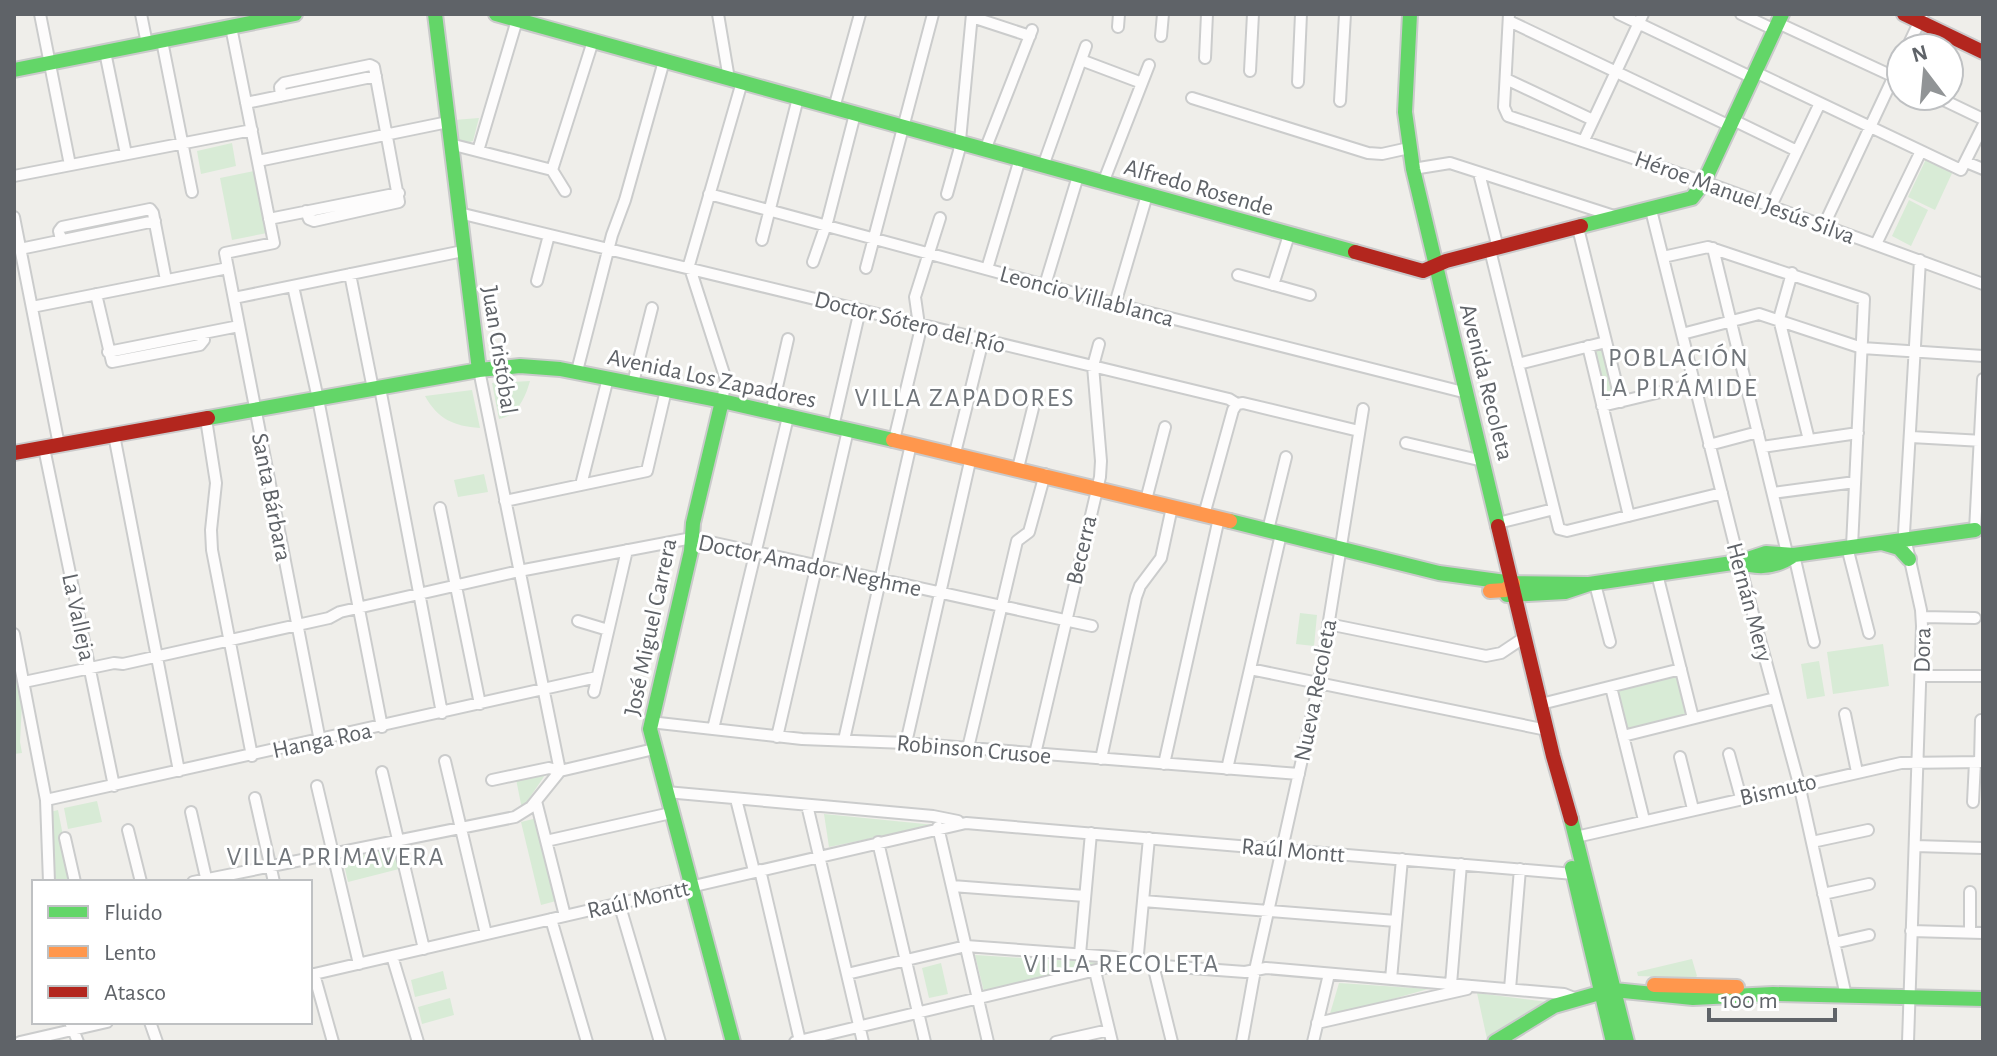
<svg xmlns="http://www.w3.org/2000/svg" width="1997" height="1056" viewBox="0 0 1997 1056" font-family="'Alegreya Sans',sans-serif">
<rect width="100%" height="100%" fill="#efeeea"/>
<path fill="#d8ebd6" d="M479,118L473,141L467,143L456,138L454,120Z
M232,143L236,166L201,174L197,151Z
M1927,157L1954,169L1935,210L1908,197Z
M254,171L267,233L232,240L220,178Z
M1909,200L1928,210L1911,246L1892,236Z
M1603,345L1616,399L1606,401L1592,352L1594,347Z
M530,381C525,398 518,415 499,419L492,383Z
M472,390L480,428C453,426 438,419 425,396Z
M484,474L488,492L458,497L454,480Z
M1300,613L1317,615L1314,646L1296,644Z
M1883,644L1889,686L1833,694L1827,652Z
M1819,661L1825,696L1807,699L1801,664Z
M14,662L22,703L20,742L22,753L14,754Z
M1677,673L1688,714L1624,731L1613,690Z
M547,772L522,809L516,779Z
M97,801L102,822L68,829L64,808Z
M58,810L72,882H53L50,812Z
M824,814L935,825L829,847Z
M537,818L556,901L541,905L521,822Z
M394,848L399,869L348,882L343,860Z
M975,955L1103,963L984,992Z
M1692,959L1697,976L1695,978L1638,976L1637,972Z
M941,963L948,994L929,998L922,968Z
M443,971L447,989L415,997L411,980Z
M1339,983L1428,989L1329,1017Z
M1477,993L1548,1002L1487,1039Z
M450,998L454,1015L422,1024L418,1007Z"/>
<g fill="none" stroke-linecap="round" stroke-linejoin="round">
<defs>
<path id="street" d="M40,14L70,165
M141,14L147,44
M718,14L729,79
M1509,14L1504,107L1508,116L1713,185L1983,284
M1619,14L1753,78
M1741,14L1775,30
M972,17L1030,36
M1509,21L1730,126
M1778,23L1901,80
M231,27L274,243L225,253L320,741
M1118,27L1119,14
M1161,36L1163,14
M162,41L192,192
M1907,48L1923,14
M105,52L126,154
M1205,58L1207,14
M1081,60L1142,83
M1250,71L1253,14
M1755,72L1961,170L1983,126
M1506,79L1593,120
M1298,82L1301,14
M281,96L280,87L284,83L370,65L374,67L399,202L314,221L309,219L306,211
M1935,96L1983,119
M1192,98L1368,153L1382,154L1409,148
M1340,101L1345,14
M246,103L376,76
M834,108L860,14
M1733,120L1797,151
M1584,140L1643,14
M450,144L552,170
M985,150L1032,30
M478,151L517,20
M258,161L448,122
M1966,162L1983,169
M1043,166L1086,46
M1413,169L1450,163L1617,217
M552,170L593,41
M552,170L565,191
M1479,173L1498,248
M14,176L252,130
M1103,183L1149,65
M709,194L1115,304L1467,393
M947,194L959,151L972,14
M1771,206L1820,103
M1651,210L1739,562L1799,784L1846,996
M459,213L1229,399L1237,404L1243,403L1359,431
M14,217L59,445
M269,219L399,193
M1824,225L1901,61
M1578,228L1621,402
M61,240L59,231L62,227L150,209L153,213L166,280
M762,240L798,98
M1876,244L1921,151
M1713,248L1787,553
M20,249L155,221
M1490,250L1559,529L1567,531L1722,493
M1663,257L1708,247L1864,299L1852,546
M813,262L828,219L855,114
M866,268L933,14
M987,269L1020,159
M1792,273L1779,319L1809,440
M350,274L373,389
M1238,275L1310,295
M537,281L549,235
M1045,285L1078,176
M1273,285L1289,235
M293,286L318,399L382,727
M96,294L112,362L200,345L204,340V333
M234,298L463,251
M1115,304L1147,195
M32,307L228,268
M1682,334L1759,314L1862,348L1983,356
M1588,346L1629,516
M108,352L239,326
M1518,364L1606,342
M479,370L560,771
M577,371L612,235L625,200L664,61
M633,383L652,308
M380,388L442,713
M722,401L726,380L689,265L742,82
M1602,406L1694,384
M771,413L788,339
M206,419L216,483L211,530L212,550L252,756
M833,427L860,310
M114,435L179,771
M1911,437L1983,441
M894,440L920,332L915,297L940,218
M1406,443L1483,461
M1709,445L1758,432
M1762,447L1858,433
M44,448L114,786
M955,453L983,340
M1018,468L1035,400
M581,485L608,378
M1773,493L1855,482
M1146,500L1165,427
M505,501L647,471L666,390
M440,508L480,704
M1204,515L1233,410L1237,404
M1498,523L1554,509
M1268,530L1286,457
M1975,530L1983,379
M1847,547L1869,633
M1794,555L1814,642
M1657,574L1693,718
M1595,584L1610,642
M1922,617L1975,618
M578,621L608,630
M1328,624L1486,656L1501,653L1525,637
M14,634L46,800L49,882
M1250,669L1547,730
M1921,676H1983
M24,682L114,663L123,664L329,618L340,612L519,571L692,538L1092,626
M1611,687L1644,820
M594,692L627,550
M1541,704L1681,669
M1845,714L1857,772
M650,722L802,739L906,743L1299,774
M713,729L788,417
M1623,736L1775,698
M777,737L848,430
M844,740L911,444
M906,743L971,457
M968,748L1017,541L1029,532L1045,474
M1035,754L1100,477L1101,461L1093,366L1099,344
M1729,754L1741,798
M1680,757L1693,809
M1101,759L1136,597L1140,586L1161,558L1172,507
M445,761L486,934
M1980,762L1981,720
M1164,764L1219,518
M1227,769L1281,534
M382,772L424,949
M492,780L549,768L560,771
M317,786L359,964
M666,792L933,816L958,821
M255,798L274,882
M736,799L754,871
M46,800L597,677
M536,801L565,916
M1973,802L1975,762
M807,805L863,1042
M191,812L207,882
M938,827L988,1042
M128,830L141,882
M1576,837L1901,763L1983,762
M65,838L75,882
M546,841L671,813
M878,842L925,1042
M1812,842L1868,830
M1915,846L1983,848
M760,870L800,1041
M193,882L515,817L531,807L560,771L654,749
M952,886L1085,896
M1823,894L1869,884
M1143,901L1396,921
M619,903L660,1042
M551,919L587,1042
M1911,931L1983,933
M1970,932V892
M1834,943L1869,935
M1080,954L1091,833
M392,956L418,1042
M1137,964L1149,838
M1153,965L1172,1042
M1095,971L1112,1042
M314,974L333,1042
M847,974L966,946L1114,957L1132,962
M310,975L966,823L1574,874
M1391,979L1402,859
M1451,984L1461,864
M1510,989L1520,869
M70,1022L78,1042
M150,1022L157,1042
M1317,1023L1467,989
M20,1042L107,1022
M795,1042L1117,965L1137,964L1245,972L1266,968L1564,994L1574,998
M1056,1042L1109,1030
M1242,1042L1255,970L1319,683L1363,409
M1313,1042L1329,974
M1908,1042L1922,626L1921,610L1904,533L1920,260"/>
<path id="fast" d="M435,14L479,370
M496,14L1355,252
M1410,14L1405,112L1413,169L1498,526
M14,70L295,14
M1581,226L1692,198L1704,182L1782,14
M722,401L693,523L691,551L650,729L733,1042
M208,418L479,370L520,366L560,369L722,401L893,440
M1230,521L1439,573L1513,583L1589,584
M1882,543L1899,548L1909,559
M1739,562C1758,569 1777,567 1794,555
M1507,595L1565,592L1589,584L1739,562L1766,553L1794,555L1975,530
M1516,596L1522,587L1534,584
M1571,819L1627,1042
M1572,868L1613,1042
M1614,990L1693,998L1773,994L1983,999
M1495,1042L1554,1006L1610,990"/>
<path id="slow" d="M893,440L1230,521
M1490,591L1505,590L1513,583
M1654,985L1737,987"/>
<path id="jam" d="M1904,14L1983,52
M1355,252L1423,271L1446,261L1581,226
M14,453L208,418
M1498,526L1553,756L1571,819"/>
</defs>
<use href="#street" stroke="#cbcccc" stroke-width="14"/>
<use href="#fast" stroke="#cacacb" stroke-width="18"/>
<use href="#slow" stroke="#cacacb" stroke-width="18"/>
<use href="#jam" stroke="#cacacb" stroke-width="18"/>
<use href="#street" stroke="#fdfcfc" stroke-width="10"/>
<use href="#fast" stroke="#63d668" stroke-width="14"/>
<use href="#slow" stroke="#ff974d" stroke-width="14"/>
<use href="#jam" stroke="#b3261e" stroke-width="14"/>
</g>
<g text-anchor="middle" stroke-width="6" stroke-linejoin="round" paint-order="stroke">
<g font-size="24" fill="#5f6368" stroke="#fff">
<text transform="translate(1199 187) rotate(16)" y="8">Alfredo Rosende</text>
<text transform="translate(1745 197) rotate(20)" y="8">Héroe Manuel Jesús Silva</text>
<text transform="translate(1087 296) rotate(15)" y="8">Leoncio Villablanca</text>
<text transform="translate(910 322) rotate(14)" y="8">Doctor Sótero del Río</text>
<text transform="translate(500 350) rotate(81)" y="8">Juan Cristóbal</text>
<text transform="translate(712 378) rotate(12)" y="8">Avenida Los Zapadores</text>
<text transform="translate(1487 382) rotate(76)" y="8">Avenida Recoleta</text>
<text transform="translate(272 497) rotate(79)" y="8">Santa Bárbara</text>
<text transform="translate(1081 550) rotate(-77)" y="8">Becerra</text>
<text transform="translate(810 565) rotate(12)" y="8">Doctor Amador Neghme</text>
<text transform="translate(1750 602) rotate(75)" y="8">Hernán Mery</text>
<text transform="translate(79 617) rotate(78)" y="8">La Valleja</text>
<text transform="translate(650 627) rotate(-78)" y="8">José Miguel Carrera</text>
<text transform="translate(1922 650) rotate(-89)" y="8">Dora</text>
<text transform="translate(1315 690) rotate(-79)" y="8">Nueva Recoleta</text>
<text transform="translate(322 740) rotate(-12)" y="8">Hanga Roa</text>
<text transform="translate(974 749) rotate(5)" y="8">Robinson Crusoe</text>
<text transform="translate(1778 789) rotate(-13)" y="8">Bismuto</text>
<text transform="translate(1293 850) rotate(5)" y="8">Raúl Montt</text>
<text transform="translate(638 899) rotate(-13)" y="8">Raúl Montt</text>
</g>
<g font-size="26" letter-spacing="2" fill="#70757a" stroke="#fff">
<text x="1679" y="366">POBLACIÓN<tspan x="1679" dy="30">LA PIRÁMIDE</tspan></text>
<text x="965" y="406">VILLA ZAPADORES</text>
<text x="336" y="865">VILLA PRIMAVERA</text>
<text x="1122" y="972">VILLA RECOLETA</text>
</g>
</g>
<rect width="1997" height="1056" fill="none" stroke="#5f6368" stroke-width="32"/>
<rect x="32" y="880" width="280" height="144" fill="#ffffff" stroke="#bfc1c3" stroke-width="2"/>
<rect x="48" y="906" width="40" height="12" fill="#63d668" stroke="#bfc1c3" stroke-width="2"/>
<text x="104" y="920" font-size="24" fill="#5f6368">Fluido</text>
<rect x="48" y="946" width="40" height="12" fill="#ff974d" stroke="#bfc1c3" stroke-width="2"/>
<text x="104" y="960" font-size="24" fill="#5f6368">Lento</text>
<rect x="48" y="986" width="40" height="12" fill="#b3261e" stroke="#bfc1c3" stroke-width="2"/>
<text x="104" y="1000" font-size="24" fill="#5f6368">Atasco</text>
<g transform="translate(1925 72) rotate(344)"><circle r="38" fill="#ffffff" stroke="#bfc1c3" stroke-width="2"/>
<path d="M0-6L14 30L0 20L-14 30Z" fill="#919496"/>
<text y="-12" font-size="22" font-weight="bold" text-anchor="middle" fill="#5f6368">N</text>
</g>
<path d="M1709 1008v12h126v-12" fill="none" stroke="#5f6368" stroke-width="4"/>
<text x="1721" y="1008" font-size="24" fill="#5f6368" stroke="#ffffff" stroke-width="6" paint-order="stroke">100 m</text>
</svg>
